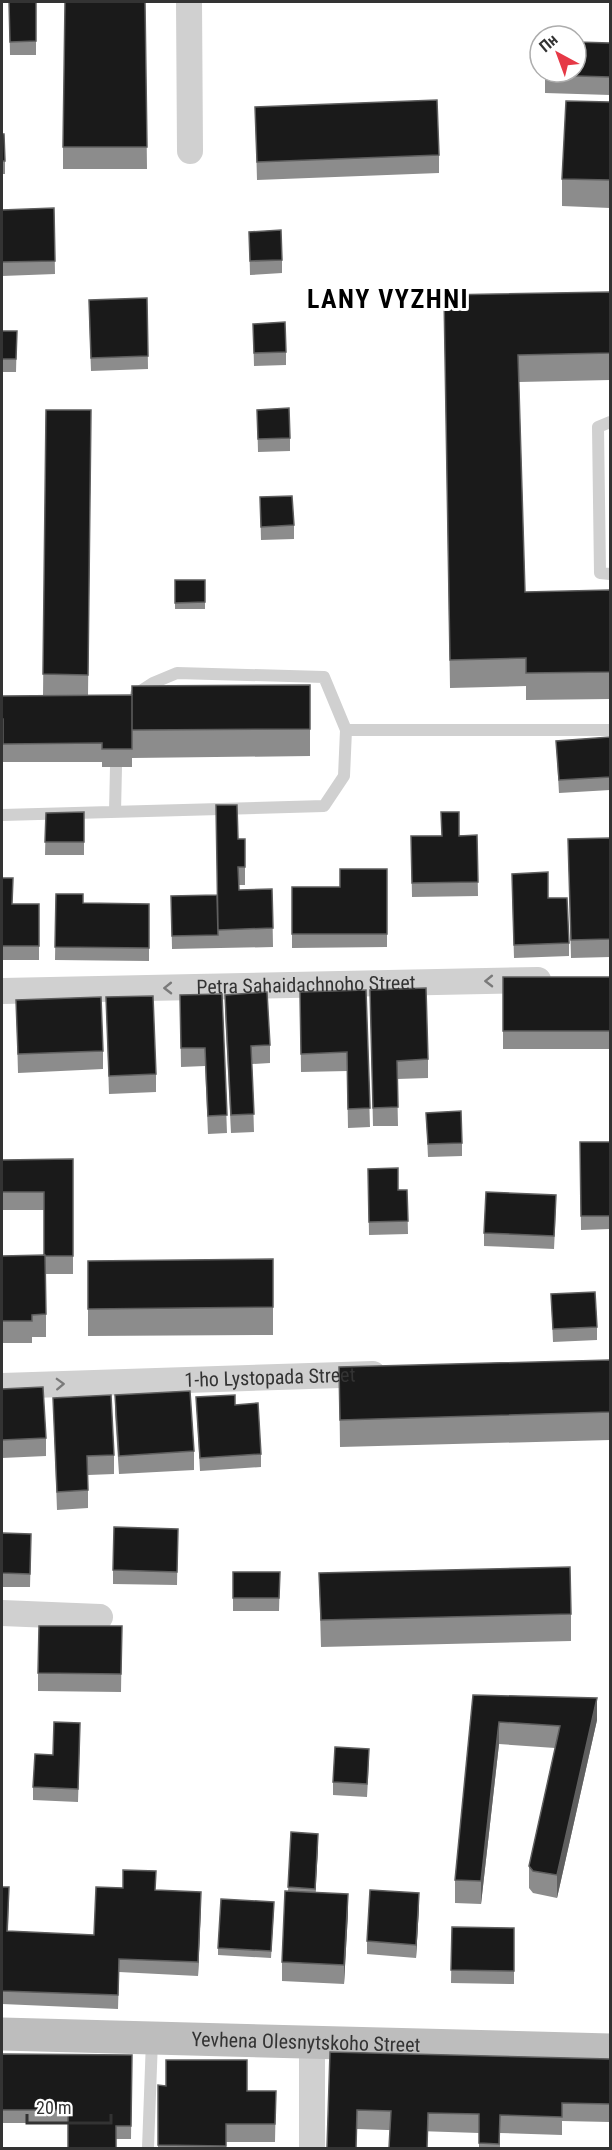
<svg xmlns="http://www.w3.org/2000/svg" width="612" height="2150" viewBox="0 0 612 2150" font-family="'Roboto Condensed',sans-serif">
<rect width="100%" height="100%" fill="#fff"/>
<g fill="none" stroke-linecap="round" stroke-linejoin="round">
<path stroke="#d0d0d0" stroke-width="12" d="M610,422L598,427L600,573L610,574
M136,694L153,683L177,673L324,677L346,730
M115,812L116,767
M2,815L324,806L344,776L346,730H610
M148,2148L152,2040"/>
<g stroke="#d0d0d0" stroke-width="26">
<path d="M189,2L190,151"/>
<path id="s1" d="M2,991L538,980"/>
<path id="s2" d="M2,1386L373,1374"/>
<path d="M2,1613L100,1617"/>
<path d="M312,2148V2043"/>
</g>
<path stroke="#bdbdbd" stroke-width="33" id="s3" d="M2,2034L610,2050"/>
</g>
<path fill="#8c8c8c" d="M9,2L36,41V55H10Z
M145,2L147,169H63V147Z
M610,43V95L545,93V72Z
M610,102V208L562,206V179Z
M255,107L439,155V173L257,180Z
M2,134L5,161V174H2Z
M54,208L55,274L2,276V210Z
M249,232L282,260V273L250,275Z
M610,292V380L519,382L525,592L610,590V699L526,700V686L450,688L444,295Z
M147,298L148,369L91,371L89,313Z
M253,324L286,352V365L254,366Z
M2,331H17L16,372H2Z
M46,410H91L88,696L132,695L310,685V756L132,758V718V767H102V762H3V737H2V696H43Z
M257,410L290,438V451L258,452Z
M260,497L294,525V539L261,540Z
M175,580H205V609H175Z
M610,737V790L559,793L556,741Z
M84,812V855H45L46,813Z
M477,835L478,896L412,897L411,836Z
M610,838V957L571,958L568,839Z
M238,839H245V885H239V890L272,889L273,947L172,949L171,896L217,895Z
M387,869V947L292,948V887H340Z
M2,878L12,904H39V960H2Z
M512,887L548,898L569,943V956L514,958Z
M56,894L83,903L149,904V961L55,960Z
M503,977H610V1049H503Z
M366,990L370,1127L348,1128L347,1071L301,1072L300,992Z
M370,990L428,1059V1078L397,1079L398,1126H373Z
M222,994L227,1133L208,1134L205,1066L181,1067L180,995Z
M225,995L270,1045V1063L252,1064L254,1132L231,1133L225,1013Z
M106,997L156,1074V1092L109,1094Z
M16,1000L103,1051V1069L18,1073Z
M426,1113L462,1143V1156L428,1157Z
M580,1142H610V1229L581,1230Z
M73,1159V1274H46V1337H32V1343H2V1256L44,1255V1210H2V1160Z
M368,1169L398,1190H407L408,1234L369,1235Z
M556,1208L554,1249L484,1246V1233Z
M273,1259V1335L88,1336V1261Z
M551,1294L597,1327V1340L553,1342Z
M610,1360V1440L340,1447L339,1367Z
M2,1389L46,1438V1456L2,1458Z
M115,1395L194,1451V1470L119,1474L115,1414Z
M196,1397L235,1405L261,1454V1467L200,1471Z
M53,1398L114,1455V1474L88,1475V1508L57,1510Z
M178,1529L177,1585L113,1584V1570Z
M2,1533L31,1547L30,1587H2Z
M233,1572H280L279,1611H233Z
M319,1573L571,1614V1641L321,1647Z
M122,1626L121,1692L38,1691V1673Z
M473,1695L597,1720L557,1898L533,1893L529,1888V1866L555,1748L499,1744L481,1904L455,1903V1880Z
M80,1737L78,1802L33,1800V1787L53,1755Z
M369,1762L367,1797L333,1795V1782Z
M291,1832L318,1847L315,1893L348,1913L344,1984L282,1981V1962L288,1892Z
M2,1887L9,1901L8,1931L94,1935L156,1890L201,1905L198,1976L119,1972L118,2009L2,2004Z
M419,1907L416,1958L367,1954V1941Z
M274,1909L271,1958L218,1955V1948Z
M452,1927L514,1928V1984L451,1983Z
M330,2052L610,2059V2122L562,2121V2135L500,2133V2148H479V2133L357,2129Z
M2,2054L132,2055L131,2139H116L68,2123H2Z
M158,2085L247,2091H276L275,2142H226V2148H158Z"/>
<path fill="#5f5f5f" d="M597,1698V1720L557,1898V1875Z
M499,1722V1744L481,1904V1881Z
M318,1834V1847L315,1902V1889Z
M201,1892V1905L198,1976V1962Z
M419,1893V1907L416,1958V1945Z
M348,1894V1913L344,1984V1965Z"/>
<path fill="#1a1a1a" stroke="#5f5f5f" stroke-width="1.5" d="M9,2H36V41L10,42Z
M65,2H145L147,147H63Z
M576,42L610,43V77L545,75V72H576Z
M437,100L439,155L257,162L255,107Z
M566,101L610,102V180L562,179Z
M2,134H4L5,161H2Z
M54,208L55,261L2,262V210Z
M281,230L282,260L250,261L249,232Z
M610,292V353L518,355L525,592L610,590V672L526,673V658L450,660L444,295Z
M147,298L148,356L91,358L89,300Z
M285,322L286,352L254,353L253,324Z
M2,331H17L16,359H2Z
M289,408L290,438L258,439L257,410Z
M46,410H91L88,675L43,674Z
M292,496L294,525L261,527L260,497Z
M175,580H205V602L175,603Z
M310,685V729L132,730V686Z
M132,695V749H102V743L3,744V719H2V696Z
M610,737V777L559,780L556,741Z
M216,805H237L238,839H245V867H238L239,890L272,889L273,928L218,930Z
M84,812V842H45L46,813Z
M441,812H459V836L477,835L478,882L412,883L411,836H442Z
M610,838V939L571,940L568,839Z
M340,869H387V934H292V887H340Z
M548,872V898H567L569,943L514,945L512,874Z
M2,878H13L12,904H39V946H2Z
M56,894H83V903L149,904V948L55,947Z
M217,895L218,935L172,936L171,896Z
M503,977H610V1031H503Z
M426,988L428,1059L397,1061L398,1107L373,1108L370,990Z
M366,990L370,1108L348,1109L347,1052L301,1054L300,992Z
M267,992L270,1045L251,1046L254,1114L231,1115L225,995Z
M222,994L227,1115L208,1116L205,1048H181L180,995Z
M153,996L156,1074L109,1076L106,997Z
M101,997L103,1051L18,1054L16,1000Z
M461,1111L462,1143L428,1144L426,1113Z
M580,1142H610V1216H581Z
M73,1159V1256H45L44,1255V1192H2V1160Z
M398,1168V1190H407L408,1221L369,1222L368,1169Z
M486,1192L556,1195L554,1236L484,1233Z
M45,1255L46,1314L32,1315V1321H2V1256Z
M273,1259V1307L88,1309V1261Z
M595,1292L597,1327L553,1329L551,1294Z
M610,1360V1412L340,1420L339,1367Z
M43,1387L46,1438L2,1440V1389Z
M190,1391L194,1451L119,1456L115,1395Z
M111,1395L114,1455L87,1456L88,1490L57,1492L53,1398Z
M235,1395V1405L258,1403L261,1454L200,1458L196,1397Z
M114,1527L178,1529L177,1572L113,1570Z
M2,1533L31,1534L30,1574L2,1573Z
M570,1567L571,1614L321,1620L319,1573Z
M233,1572H280L279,1598H233Z
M39,1626H122L121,1674L38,1673Z
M473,1695L597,1698L557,1875L533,1871L529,1866L560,1726L499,1722L481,1881L455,1880Z
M54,1722L80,1723L78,1789L33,1787L35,1754L53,1755Z
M335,1747L369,1749L367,1784L333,1782Z
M291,1832L318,1834L315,1889L288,1887Z
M123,1870L156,1871L155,1890L201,1892L198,1962L119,1959L118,1995L2,1991V1887H9L7,1931L94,1935L96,1887L123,1888Z
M370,1890L419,1893L416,1945L367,1941Z
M285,1891L348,1894L344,1965L282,1962Z
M221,1899L274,1902L271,1951L218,1948Z
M452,1927L514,1928V1971L451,1970Z
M330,2052L610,2059V2104L562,2103V2117L500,2115L499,2144L479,2143V2114L428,2113L427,2148H389L391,2111L357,2110L356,2148H327Z
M2,2054L132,2055L131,2126H116V2148H68V2110H2Z
M166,2060H247V2091H276L275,2124H226V2146L158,2145V2085L166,2086Z"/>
<defs><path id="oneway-chevron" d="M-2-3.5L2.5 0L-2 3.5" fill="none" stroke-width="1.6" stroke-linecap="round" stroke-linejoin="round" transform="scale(1.5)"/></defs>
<g stroke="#7a7a7a">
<use href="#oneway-chevron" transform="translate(489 981) rotate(179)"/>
<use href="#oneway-chevron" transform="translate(168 988) rotate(179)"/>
<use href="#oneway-chevron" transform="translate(60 1384) rotate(-2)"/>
</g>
<g text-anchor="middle" stroke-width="6" stroke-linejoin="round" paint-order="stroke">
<g font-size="20" fill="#333" stroke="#fff">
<text dy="7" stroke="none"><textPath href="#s1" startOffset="304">Petra Sahaidachnoho Street</textPath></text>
<text dy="7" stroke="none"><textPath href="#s2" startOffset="268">1-ho Lystopada Street</textPath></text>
<text dy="7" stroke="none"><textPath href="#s3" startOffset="304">Yevhena Olesnytskoho Street</textPath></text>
</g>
<g font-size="26" font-weight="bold" letter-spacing="1.5" fill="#000" stroke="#fff">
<text x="388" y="308">LANY VYZHNI</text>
</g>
</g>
<rect width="612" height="2150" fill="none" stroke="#333333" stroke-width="6"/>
<g transform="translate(558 54) rotate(319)"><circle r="28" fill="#ffffff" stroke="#adadad" stroke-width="1.5"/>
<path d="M0-4.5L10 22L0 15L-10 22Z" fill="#e63946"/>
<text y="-9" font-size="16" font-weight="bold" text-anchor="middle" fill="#333333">Пн</text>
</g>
<path d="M27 2114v9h84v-9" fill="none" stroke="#333333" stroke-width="3"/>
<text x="36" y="2114" font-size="18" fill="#333333" stroke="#ffffff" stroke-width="4.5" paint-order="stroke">20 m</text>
</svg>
